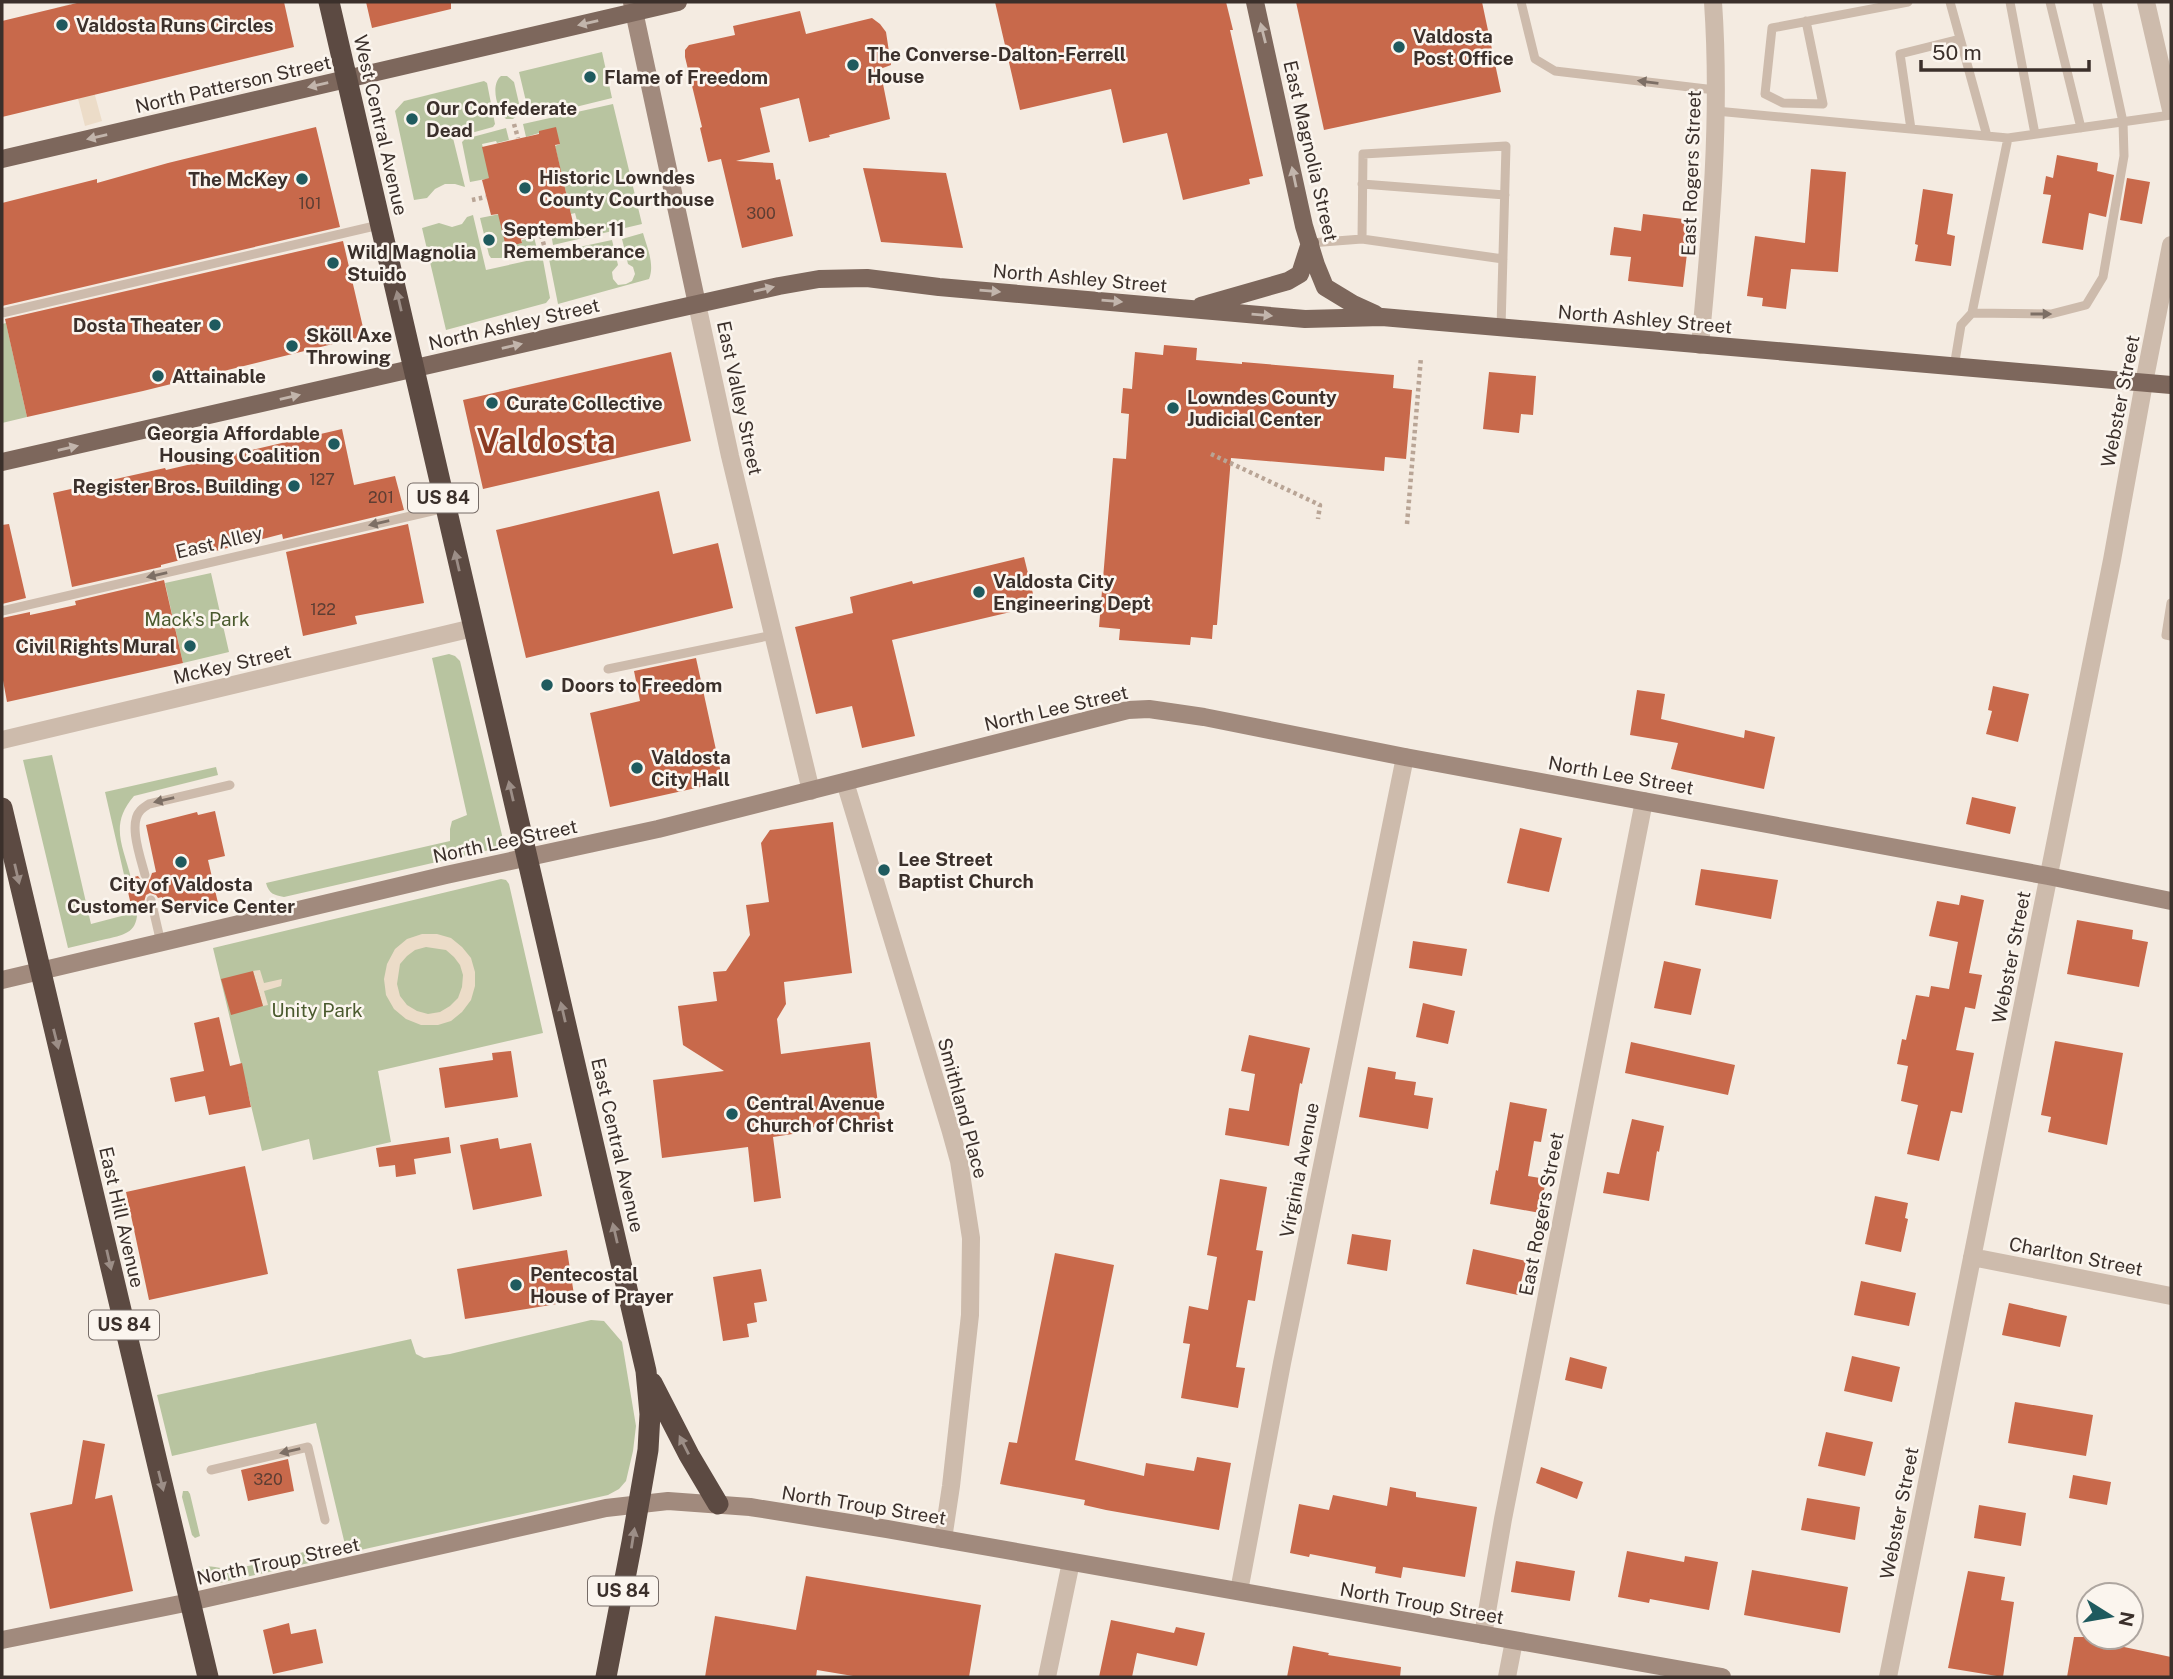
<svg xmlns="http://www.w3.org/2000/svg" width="2173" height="1679" viewBox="0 0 2173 1679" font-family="'Public Sans',sans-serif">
<rect width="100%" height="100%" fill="#f4ebe1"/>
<path fill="#b8c4a0" d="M602,52L612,98L535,117L529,114L519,72Z
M501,76H507L514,82L521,112L513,119H506C497,110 490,85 501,76Z
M484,81L487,83L495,124L493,127L453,138L465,187L455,184H445L435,189L427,198L414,200L395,111L404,101Z
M613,104L642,224L553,245L551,233L579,228L575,213L571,214L555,146L560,144L539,133L526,137L523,124Z
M506,128L509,140L497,143L496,141L482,144L491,178L470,182L462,142L465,139Z
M500,214L506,246L522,243V240L534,237L537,249L501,258H491L489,255L480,218Z
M473,215L486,270L540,258L543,260L550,298L546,303L446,330L422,228L439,223L452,227L462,224L467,217Z
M643,233C647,247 655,265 649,279L558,304L549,259L551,253L612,240L618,265L612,272L613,279L618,285L626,284L632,281L635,274L633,267L628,264L622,239Z
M6,323L27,417L2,423V324Z
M211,573L229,652L183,663L165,583Z
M449,654L455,656L460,661L502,835V842L498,848L284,897C274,895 269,894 266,883L450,841V829L452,821L467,815L432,658Z
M52,755L91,924L133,913L131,905L137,904C139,930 130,934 106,939C93,942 81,945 68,948L23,760Z
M216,767L218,775L134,796C109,825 123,845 131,878L125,879L105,792Z
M501,879L506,880L509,884L543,1033L378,1071L391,1142L313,1160L309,1139L262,1151L213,948Z
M591,1320L604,1321L622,1342L636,1426L633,1451L626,1481L619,1489L608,1495L347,1553L316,1423L172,1456L157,1395L411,1339L416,1354L424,1358L450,1354Z
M183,1491H188L190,1494L200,1536L195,1538L192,1535L182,1497Z
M312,1550L317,1551L319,1556L318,1561L219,1583L203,1582L200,1572C210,1561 218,1570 230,1569C257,1566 285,1556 312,1550Z"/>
<path fill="#ecdcc8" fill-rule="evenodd" d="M70,4L102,121L85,126L55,8Z
M422,934H437L451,938L462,947L471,958L475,972V986L471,1000L462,1012L451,1021L438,1025H421L406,1019L394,1009L386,995L384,979L387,964L395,949L407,939ZM426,947L446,950L454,957L460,965L463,975L462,987L458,998L450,1006L440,1012L428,1014L417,1011L407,1005L400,996L397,984L400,964L407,956L415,950Z
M260,970L264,983L282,979L281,986L264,991L268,1005L263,1006L253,971Z"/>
<path fill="#c8694b" d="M81,2H284L294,47L2,117V21Z
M366,2H451V9L372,28Z
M995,2H1226L1233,30H1230L1263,176L1249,179L1250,184L1183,200L1167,133L1123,143L1111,89L1020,110Z
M1296,2H1482L1501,92L1324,130Z
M800,11L806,34L872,18L880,24L886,32L891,65L880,69L890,119L829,135L830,137L809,142L799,98L760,108L770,152L736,161L773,163L776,180L780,179L793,236L742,248L721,159L708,162L700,128L702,127L685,57V50L689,45L735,35L733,26Z
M316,127L340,227L2,306V203L97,179V183L168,163Z
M556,127L560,144L555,145L574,227L521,239L522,243L506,247L498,214L491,215L482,180L489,178L482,147L539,134V131Z
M2057,155L2098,163L2097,171L2114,175L2106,217L2089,213L2083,250L2042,243L2051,195L2043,194L2046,176L2053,178Z
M863,168L946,173L963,248L881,242Z
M1811,169L1846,172L1838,272L1791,269L1786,309L1762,306L1763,298L1747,296L1755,236L1805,243Z
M2127,178L2150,182L2142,224L2120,220Z
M1923,189L1953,194L1947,234L1955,236L1951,266L1915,261L1918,245L1915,244Z
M1643,214L1691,220L1683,287L1628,281L1631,257L1610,255L1614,227L1641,231Z
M343,241L365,336L143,391L27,417L5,319Z
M1164,345L1197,348L1196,360L1242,364V362L1394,375L1393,388L1412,390L1406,459L1385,457L1384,471L1231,458L1217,625H1213L1212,639L1191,637L1190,645L1119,640L1120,629L1099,627L1113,458L1126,459L1129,414L1121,413L1123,388L1132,389L1135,352L1163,355Z
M671,352L691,441L483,489L463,400Z
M1489,372L1536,376L1533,415L1521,414L1519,433L1483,429Z
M342,429L354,485L395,476L404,510L283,539L282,534L161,565V567L72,587L53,493L165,468L166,470Z
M659,491L673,554L718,543L733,608L526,658L496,530Z
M9,524L26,598L2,604V525Z
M408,524L424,603L355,616L357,624L303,636L286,552Z
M1024,557L1036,606L892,640L915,736L862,748L852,706L816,714L795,627L853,613L850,597L912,581L913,584Z
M164,580L183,663L7,702L2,675V618L30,612V615L76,605L75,601Z
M696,658L723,782L610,807L590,713L640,701L634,671Z
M1993,686L2029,694L2018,742L1986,734L1992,711L1988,710Z
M1637,690L1665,694L1661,719L1744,738L1745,730L1775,737L1764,789L1671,769L1678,743L1630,735Z
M1972,797L2016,807L2010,834L1966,824Z
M215,811L225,856L208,860L218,903L166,914L162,897L158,898L156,895L150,893L146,895L144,902L131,905L125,879L138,876L141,880L146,882L150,879L152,873L156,872L146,825L197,812L198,815Z
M833,822L852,973L784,982L786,1004L777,1019L781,1054L870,1042L880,1119L799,1129V1133L773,1137L781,1198L754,1202L748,1147L662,1158L653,1080L724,1071L683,1045L678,1006L717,1001L713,972L726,971L750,935L746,905L769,902L761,843L770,830Z
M1520,828L1562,838L1549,892L1507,883Z
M1701,869L1778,880L1771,919L1695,905Z
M1961,895L1984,900L1969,973L1982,975L1975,1009L1965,1007L1956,1050L1974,1053L1962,1113L1951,1111L1939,1161L1907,1154L1918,1105L1901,1101L1908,1066L1897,1064L1902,1039L1906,1040L1916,995L1929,997L1931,986L1949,989L1958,942L1929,936L1937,901L1959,905Z
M2077,920L2133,930L2132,939L2148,942L2139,987L2067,974Z
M1413,941L1467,949L1462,976L1409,968Z
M1664,961L1701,969L1691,1015L1654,1008Z
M253,971L263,1006L231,1015L221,979Z
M1423,1003L1455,1011L1448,1044L1416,1037Z
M219,1017L230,1066L242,1063L251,1107L209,1115L205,1096L175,1102L170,1078L204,1071L194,1023Z
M1249,1035L1310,1048L1302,1084L1300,1083L1289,1146L1225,1135L1229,1108L1249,1111L1255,1074L1241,1071Z
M2055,1041L2123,1053L2107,1145L2048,1132L2051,1117L2041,1115Z
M1631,1042L1735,1065L1728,1095L1625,1073Z
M511,1051L518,1097L445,1108L439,1068L493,1060L492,1053Z
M1368,1067L1396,1072L1395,1079L1416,1082L1414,1095L1433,1098L1428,1129L1359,1117Z
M1510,1102L1547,1109L1541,1142L1534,1141L1528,1176L1546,1179L1540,1213L1490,1204L1496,1170L1498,1171Z
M1632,1119L1664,1126L1659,1152L1657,1151L1649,1201L1603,1193L1607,1172L1619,1174Z
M449,1137L451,1153L414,1159L416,1174L396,1177L395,1165L379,1167L376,1148Z
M498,1138L500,1149L531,1143L542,1196L473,1210L460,1145Z
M245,1166L268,1274L149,1300L126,1192Z
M1220,1179L1267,1187L1256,1250L1263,1251L1255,1301L1248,1300L1236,1367L1245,1368L1238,1408L1181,1398L1190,1344L1183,1343L1189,1306L1208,1310L1217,1257L1207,1255Z
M1875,1196L1908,1203L1905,1218L1908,1219L1901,1252L1865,1244Z
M1352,1234L1391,1240L1387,1271L1347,1264Z
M1473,1249L1526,1261L1518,1295L1466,1284Z
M567,1250L575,1301L465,1319L457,1269Z
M1055,1253L1114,1265L1075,1460L1144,1476L1146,1463L1194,1471L1197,1457L1231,1463L1219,1530L1106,1510L1084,1505L1085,1500L1000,1484L1009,1442L1017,1443Z
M761,1269L767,1301L754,1303L757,1322L747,1324L749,1337L723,1341L713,1277Z
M1861,1281L1916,1293L1909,1326L1854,1315Z
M2009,1303L2067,1316L2060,1347L2002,1335Z
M1852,1356L1900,1367L1892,1402L1844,1391Z
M1570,1357L1607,1367L1602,1389L1565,1380Z
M2015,1402L2093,1415L2086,1456L2008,1443Z
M1826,1432L1873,1442L1865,1476L1818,1466Z
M83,1440L105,1444L95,1499L112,1495L133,1591L50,1609L30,1513L72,1504Z
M288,1459L294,1491L248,1501L241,1470Z
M1541,1467L1583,1482L1577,1499L1536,1483Z
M2073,1475L2111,1482L2107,1505L2069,1498Z
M1390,1487L1416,1492V1497L1477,1507L1465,1577L1403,1567L1401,1578L1375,1573L1376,1567L1310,1554L1309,1557L1290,1553L1299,1504L1329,1510L1333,1495L1387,1506Z
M1807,1498L1860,1507L1855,1540L1801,1530Z
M1979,1505L2026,1513L2021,1546L1974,1538Z
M1627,1551L1684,1562L1685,1556L1718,1562L1709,1610L1650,1599L1649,1603L1618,1597Z
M1516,1561L1575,1571L1570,1601L1511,1592Z
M1752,1570L1848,1587L1840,1633L1744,1615Z
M1968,1571L2005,1577L2001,1600L2014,1602L2003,1677L1948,1668Z
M806,1576L981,1605L969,1677H859L817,1670L816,1677H705L715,1616L796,1630Z
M1111,1620L1174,1633L1176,1627L1205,1633L1197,1666L1137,1653L1132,1677H1099Z
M289,1623L291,1634L316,1629L323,1663L273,1674L263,1630Z
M2074,1637H2112L2110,1644L2171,1657V1677H2067Z
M1293,1646L1329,1653L1328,1655L1401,1667L1400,1677H1287Z"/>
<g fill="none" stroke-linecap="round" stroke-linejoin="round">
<path stroke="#b9a596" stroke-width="4.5" stroke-dasharray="3.5 3.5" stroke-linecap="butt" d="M514,124L518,138
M472,200L486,197
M541,235L546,252
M1211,454L1320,505L1318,519
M1407,524L1421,357"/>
<path stroke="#cdbbac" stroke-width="9" d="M1521,2L1535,59L1555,71L1715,90
M1950,2L1987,136
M2010,2L2035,134
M2050,2L2081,128
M1806,21L1823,104L1783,103L1765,94L1772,28L1908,2
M1716,111L2008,138L2171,115
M1911,129L1900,54L1960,39
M1362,184L1505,195
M1310,243L1362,239
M2,313L379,225
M1972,313L2051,314L2086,305L2103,277L2124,156L2123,122L2097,2
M1501,328L1506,146L1363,154L1362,239L1503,259
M1954,367L1961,325L1972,313L2008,138
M2171,603L2166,635L2171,636
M2,611L445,508
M608,669L773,635
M145,875C141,859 128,824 140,811C142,808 146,806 149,804L230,785
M151,900L161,943
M211,1470L308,1447L325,1520"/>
<path stroke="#cdbbac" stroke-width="18" d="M2146,2L2171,110
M697,304L730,456L811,791
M1700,345C1711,231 1721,116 1713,2
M2,740L473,628
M845,782L951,1132L959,1161L971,1238L970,1315L951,1486L943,1539
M1972,1257L2171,1296
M1239,1591L1282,1363L1405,757
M1483,1635L1503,1519L1644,801
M1047,1677L1071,1562
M1507,1677L1514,1641
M1888,1677L2112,560L2144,383L2171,245"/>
<path stroke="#a18a7d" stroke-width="18" d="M632,2L697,304
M2,980L446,875L658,829L1128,710L1149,709L1204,717L1405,757L2048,876L2171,901
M2,1640L190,1602L606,1508L668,1501L750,1507L887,1529L1722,1677"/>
<path stroke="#7d675c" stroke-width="18" d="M1255,2L1304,226L1316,265L1325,287L1353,304L1375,314
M2,159L678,2
M1201,306L1288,281L1300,274L1310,243
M2,462L666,311L779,286L819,279L867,278L939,287L1305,319L1382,317L2171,385"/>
<path stroke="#5c4a42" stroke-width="21" d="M329,2L646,1371L650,1414L648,1450L632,1542L606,1677
M2,808L208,1677
M652,1383L689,1455L718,1504"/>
</g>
<defs><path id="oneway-solid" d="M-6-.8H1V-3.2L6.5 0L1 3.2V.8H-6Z" transform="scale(1.75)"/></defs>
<g fill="#c2b5ac">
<use href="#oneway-solid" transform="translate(588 23) rotate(167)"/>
<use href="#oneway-solid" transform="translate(1263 33) rotate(-104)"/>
<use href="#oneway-solid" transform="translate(318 85) rotate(167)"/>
<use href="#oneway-solid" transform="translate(97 137) rotate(167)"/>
<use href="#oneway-solid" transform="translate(1294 177) rotate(-102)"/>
<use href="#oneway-solid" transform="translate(764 289) rotate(-13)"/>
<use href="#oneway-solid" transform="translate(990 291) rotate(5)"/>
<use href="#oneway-solid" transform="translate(1112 301) rotate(5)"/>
<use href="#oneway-solid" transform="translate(1262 315) rotate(5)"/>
<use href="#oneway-solid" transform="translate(512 346) rotate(-13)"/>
<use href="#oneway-solid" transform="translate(290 397) rotate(-13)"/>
<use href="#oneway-solid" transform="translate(68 448) rotate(-13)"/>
</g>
<g fill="#7d6f65">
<use href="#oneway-solid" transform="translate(1648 82) rotate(-173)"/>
<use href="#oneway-solid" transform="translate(2041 314)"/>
<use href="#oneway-solid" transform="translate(379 523) rotate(167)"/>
<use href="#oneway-solid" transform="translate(157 575) rotate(167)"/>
<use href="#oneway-solid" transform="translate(164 800) rotate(167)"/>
<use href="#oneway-solid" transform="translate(290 1451) rotate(167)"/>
</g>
<g fill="#9c8e87">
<use href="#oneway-solid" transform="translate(399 301) rotate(-103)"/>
<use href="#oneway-solid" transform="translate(457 561) rotate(-103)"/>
<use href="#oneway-solid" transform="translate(511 791) rotate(-103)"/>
<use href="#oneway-solid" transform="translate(17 874) rotate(77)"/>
<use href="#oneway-solid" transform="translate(563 1012) rotate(-103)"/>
<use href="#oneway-solid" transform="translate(56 1039) rotate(76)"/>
<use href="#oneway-solid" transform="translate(615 1233) rotate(-103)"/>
<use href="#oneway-solid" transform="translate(109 1260) rotate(77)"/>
<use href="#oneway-solid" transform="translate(684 1445) rotate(-117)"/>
<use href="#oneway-solid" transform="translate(161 1481) rotate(76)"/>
<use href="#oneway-solid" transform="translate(633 1538) rotate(-81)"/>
</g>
<g fill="#1f5a5e" stroke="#fbf5ee" stroke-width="2.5">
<circle cx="62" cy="25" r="7"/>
<circle cx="1399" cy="47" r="7"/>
<circle cx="853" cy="65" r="7"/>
<circle cx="590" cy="77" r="7"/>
<circle cx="412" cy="119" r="7"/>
<circle cx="302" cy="179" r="7"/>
<circle cx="525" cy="188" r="7"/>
<circle cx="489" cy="240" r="7"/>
<circle cx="333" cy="263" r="7"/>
<circle cx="215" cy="325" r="7"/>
<circle cx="292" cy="346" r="7"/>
<circle cx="158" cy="376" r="7"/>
<circle cx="492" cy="403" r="7"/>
<circle cx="1173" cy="408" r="7"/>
<circle cx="334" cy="444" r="7"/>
<circle cx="294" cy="486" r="7"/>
<circle cx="979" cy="592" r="7"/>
<circle cx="190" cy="646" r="7"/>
<circle cx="547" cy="685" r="7"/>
<circle cx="637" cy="768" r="7"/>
<circle cx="181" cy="862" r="7"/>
<circle cx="884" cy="870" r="7"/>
<circle cx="732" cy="1114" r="7"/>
<circle cx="516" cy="1285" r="7"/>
</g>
<g text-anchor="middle" stroke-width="5" stroke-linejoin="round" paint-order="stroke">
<g font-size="16" fill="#5e3e33">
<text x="310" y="209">101</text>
<text x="761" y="219">300</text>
<text x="322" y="485">127</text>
<text x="381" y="503">201</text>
<text x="323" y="615">122</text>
<text x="268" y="1485">320</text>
</g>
<g fill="#fbf5ee" stroke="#756b66" stroke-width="2">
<rect x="408" y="483.5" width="70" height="29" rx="5"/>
<rect x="89" y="1310.5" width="70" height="29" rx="5"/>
<rect x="588" y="1576.5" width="70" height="29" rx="5"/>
</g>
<g font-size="18" font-weight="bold" fill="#3b302b">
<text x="443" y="504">US 84</text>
<text x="124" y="1331">US 84</text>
<text x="623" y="1597">US 84</text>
</g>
<g font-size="19" font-weight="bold" fill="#3b302b" stroke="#fbf5ee" text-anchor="start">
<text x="76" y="32">Valdosta Runs Circles</text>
<text x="1413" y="43">Valdosta<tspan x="1413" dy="22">Post Office</tspan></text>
<text x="867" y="61">The Converse-Dalton-Ferrell<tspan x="867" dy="22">House</tspan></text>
<text x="604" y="84">Flame of Freedom</text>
<text x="426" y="115">Our Confederate<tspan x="426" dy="22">Dead</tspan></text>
<text x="539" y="184">Historic Lowndes<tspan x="539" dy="22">County Courthouse</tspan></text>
<text x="288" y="186" text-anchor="end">The McKey</text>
<text x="503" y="236">September 11<tspan x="503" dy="22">Rememberance</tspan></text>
<text x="347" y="259">Wild Magnolia<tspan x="347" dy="22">Stuido</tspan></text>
<text x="201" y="332" text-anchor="end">Dosta Theater</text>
<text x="306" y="342">Sköll Axe<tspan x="306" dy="22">Throwing</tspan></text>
<text x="172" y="383">Attainable</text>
<text x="1187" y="404">Lowndes County<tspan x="1187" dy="22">Judicial Center</tspan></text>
<text x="506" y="410">Curate Collective</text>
<text x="320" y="440" text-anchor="end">Georgia Affordable<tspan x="320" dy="22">Housing Coalition</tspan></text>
<text x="280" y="493" text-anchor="end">Register Bros. Building</text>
<text x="993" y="588">Valdosta City<tspan x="993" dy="22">Engineering Dept</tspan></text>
<text x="176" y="653" text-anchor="end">Civil Rights Mural</text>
<text x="561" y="692">Doors to Freedom</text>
<text x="651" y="764">Valdosta<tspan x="651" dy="22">City Hall</tspan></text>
<text x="898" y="866">Lee Street<tspan x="898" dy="22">Baptist Church</tspan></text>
<text x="181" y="891" text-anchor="middle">City of Valdosta<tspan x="181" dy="22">Customer Service Center</tspan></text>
<text x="746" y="1110">Central Avenue<tspan x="746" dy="22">Church of Christ</tspan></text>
<text x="530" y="1281">Pentecostal<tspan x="530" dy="22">House of Prayer</tspan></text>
</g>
<g font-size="19" fill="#3b302b" stroke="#fbf5ee">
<text transform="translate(233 84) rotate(-13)" y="7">North Patterson Street</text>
<text transform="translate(381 125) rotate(77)" y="7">West Central Avenue</text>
<text transform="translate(1311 151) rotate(77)" y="7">East Magnolia Street</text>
<text transform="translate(1691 173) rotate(-88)" y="7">East Rogers Street</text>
<text transform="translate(1080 278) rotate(5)" y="7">North Ashley Street</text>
<text transform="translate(1645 319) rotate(5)" y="7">North Ashley Street</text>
<text transform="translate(514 324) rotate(-13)" y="7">North Ashley Street</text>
<text transform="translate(740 398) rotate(78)" y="7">East Valley Street</text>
<text transform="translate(2120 401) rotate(-79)" y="7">Webster Street</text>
<text transform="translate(219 542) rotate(-13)" y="7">East Alley</text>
<text transform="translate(232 664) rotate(-13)" y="7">McKey Street</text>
<text transform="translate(1056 708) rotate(-13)" y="7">North Lee Street</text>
<text transform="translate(1621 775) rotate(10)" y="7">North Lee Street</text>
<text transform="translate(505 841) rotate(-12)" y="7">North Lee Street</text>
<text transform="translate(2011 957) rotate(-79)" y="7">Webster Street</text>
<text transform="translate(963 1108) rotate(75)" y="7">Smithland Place</text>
<text transform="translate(618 1145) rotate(77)" y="7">East Central Avenue</text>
<text transform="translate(1299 1170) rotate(-79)" y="7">Virginia Avenue</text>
<text transform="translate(1541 1214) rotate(-79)" y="7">East Rogers Street</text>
<text transform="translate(122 1217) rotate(77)" y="7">East Hill Avenue</text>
<text transform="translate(2076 1256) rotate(11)" y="7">Charlton Street</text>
<text transform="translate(864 1505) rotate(9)" y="7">North Troup Street</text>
<text transform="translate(1899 1513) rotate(-79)" y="7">Webster Street</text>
<text transform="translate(278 1561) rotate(-12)" y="7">North Troup Street</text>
<text transform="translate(1422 1603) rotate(10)" y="7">North Troup Street</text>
</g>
<g font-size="19" fill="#4a5a2e" stroke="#fbf5ee">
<text x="197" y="626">Mack's Park</text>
<text x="317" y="1017">Unity Park</text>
</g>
<g font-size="33" font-weight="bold" fill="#8c3b22" stroke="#fbf5ee">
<text x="546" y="453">Valdosta</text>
</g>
</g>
<rect width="2173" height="1679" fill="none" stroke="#3b302b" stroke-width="7"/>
<g transform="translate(2110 1616) rotate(101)"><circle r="33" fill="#fbf5ee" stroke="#aea6a0" stroke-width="2"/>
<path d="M0-5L12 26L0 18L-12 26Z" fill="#1f5a5e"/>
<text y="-10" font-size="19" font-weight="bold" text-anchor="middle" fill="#3b302b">N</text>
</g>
<path d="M1921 60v10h168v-10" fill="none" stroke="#3b302b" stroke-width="3.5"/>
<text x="1932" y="60" font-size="21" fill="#3b302b" stroke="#fbf5ee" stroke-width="5" paint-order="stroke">50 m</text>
</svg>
